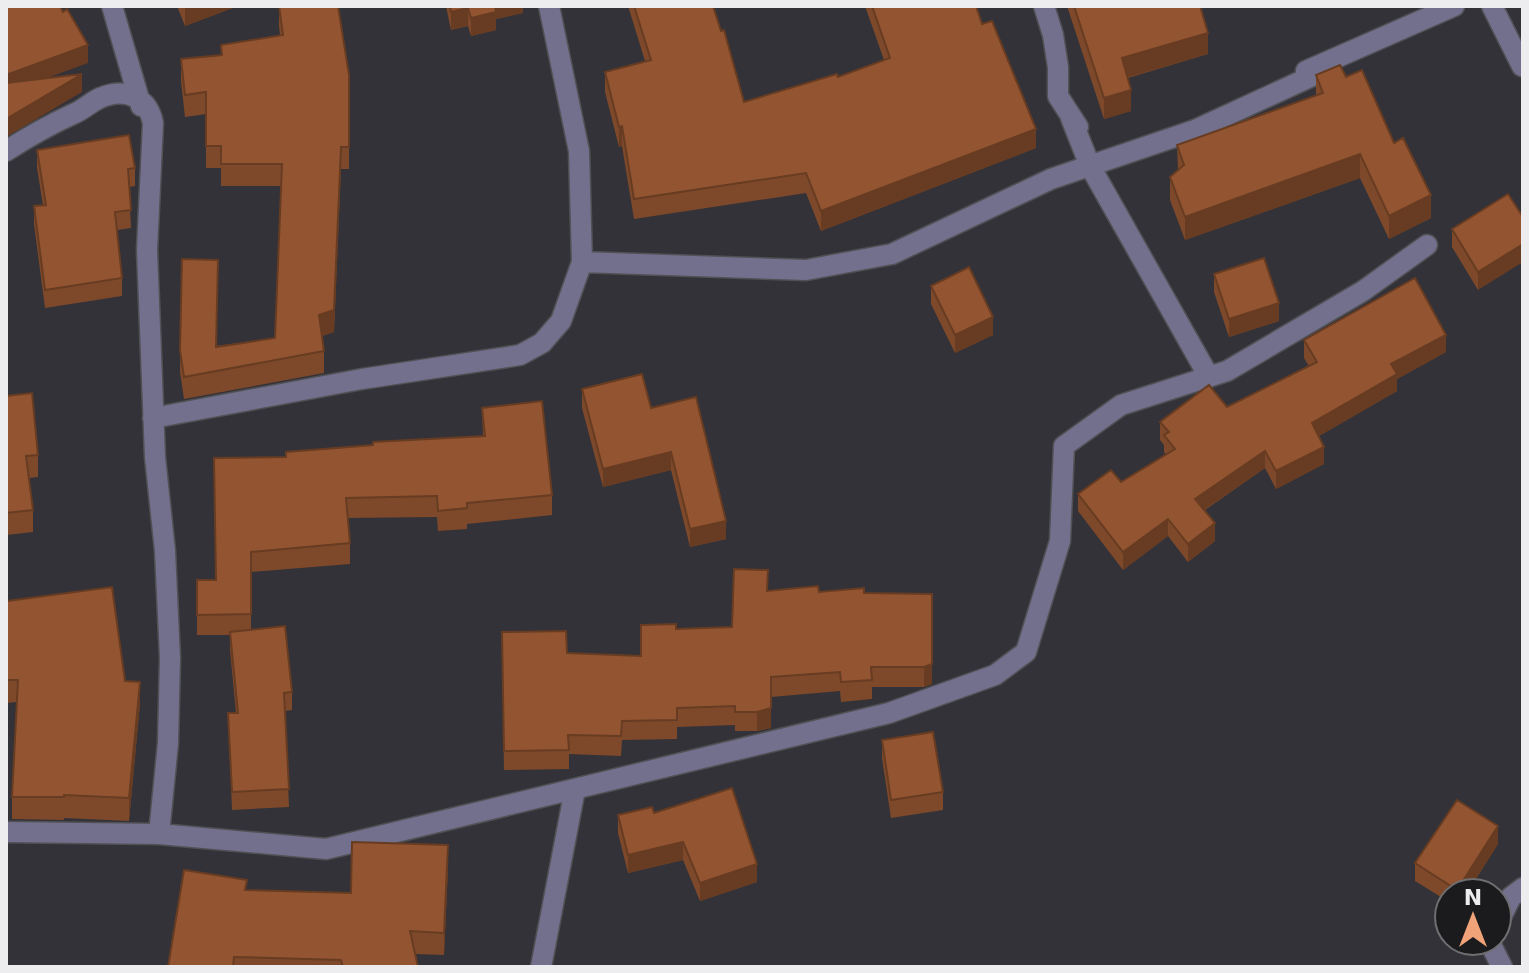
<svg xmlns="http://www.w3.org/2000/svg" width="1529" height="973" viewBox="0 0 1529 973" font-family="'DejaVu Sans',sans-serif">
<rect width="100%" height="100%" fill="#333238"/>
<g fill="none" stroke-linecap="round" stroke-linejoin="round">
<defs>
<path id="minor" d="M112,6L141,106
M1044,6L1053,35L1058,67V96L1078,127
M1492,6L1522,66
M1306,71L1454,6
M1071,118L1090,166L1209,377
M6,151C28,137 49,125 73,114C83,110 91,102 100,98C125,87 148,97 153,123L147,250L155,457L165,551L170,658L168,743L159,834
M582,262L806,270L892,254L1051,179L1195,130L1321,72
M153,418L362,379L520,355L542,343L561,321L582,262L579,151L549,6
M6,832L159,834L326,849L889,713L995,675L1026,652L1060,541L1064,446L1121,405L1227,371L1363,291L1427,245
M1497,925L1511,897L1523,888
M1489,941L1502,967
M541,967L575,789"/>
</defs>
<use href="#minor" stroke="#515055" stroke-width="23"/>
<use href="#minor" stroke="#72708c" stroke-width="20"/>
</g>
<path fill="#7e492a" d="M177,6H238L185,26Z
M279,6L349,75V169H341L334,332L322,336L324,351V373L184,399L180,372L182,259L218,282L216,346L275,338L281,186H221V168H206V114L185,117L181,81V59L221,55V45L280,35L279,26Z
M446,6H523V13L496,19V30L471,36L468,26L451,30Z
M628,6H713L744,102L838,77L884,60L865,6H976L982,24L1036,148L821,231L806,193L634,219L622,146L619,147L605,92V72L645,61Z
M1067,6H1200L1208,54L1128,78L1131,111L1104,119Z
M1316,75L1346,77L1394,143L1431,218L1389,239L1360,178L1185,240L1170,200V177L1178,170L1177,145L1316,96Z
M37,150L135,168V186L129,187L131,228L117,230L122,278V296L45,308L34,224V206L43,205L37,168Z
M1508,194L1478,290L1452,247V229Z
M1214,274L1279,321L1229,337L1214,292Z
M931,286L993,335L955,353L931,304Z
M1304,340L1446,352L1397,379V391L1319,436L1324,464L1276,489L1265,468L1205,510L1215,541L1188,562L1168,536L1123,570L1078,511V494L1121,482L1166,454L1164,452V445L1160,440V422L1227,407L1309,366L1304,358Z
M582,389L651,408L726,539L690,547L671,470L603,487L582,408Z
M6,396L38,455V477L28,478L33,510V532L6,535Z
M482,408L552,495V515L467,524V529L438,531L437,517L347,518L350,543V564L251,572V630L292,692V710L285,711L289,807L232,810L228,713H236L230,650V635H197V580H216L286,457L483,436Z
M6,588L7,601L125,681L140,704L129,821L64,818V820L12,819V797L17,702L6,703Z
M768,591L932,594V684L924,687H872V699L841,702L840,691L771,697V728L757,731H735V725L677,727V739L622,740L621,756L569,754V769L504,770L502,652L641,656L676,629L732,627Z
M882,740L943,792V810L891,818L882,758Z
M654,813L757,882L700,901L683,860L628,873L618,833V815Z
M1498,844L1467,893H1449V902L1415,881V863Z
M448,868L444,955L415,954L418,967H168L247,890L351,893Z"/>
<path fill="#673c22" d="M190,6H238L185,26V8Z
M494,6H523V13L496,19V30L471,36V18Z
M468,8V26L451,30V12Z
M1208,33V54L1122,79V58Z
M88,45V63L6,93V75Z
M82,74V92L6,137V119Z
M1131,90V111L1104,119V98Z
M622,126V146L619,147V127Z
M1036,129V148L821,231V211Z
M341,147L334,332L319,337V315Z
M1360,154V178L1185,240V217Z
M1431,195V218L1389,239V216Z
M1523,244V262L1478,290V272Z
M1279,303V321L1229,337V319Z
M993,317V335L955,353V335Z
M1446,335V352L1397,379V391L1312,440V423L1391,364Z
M1324,447V464L1276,489V471Z
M1265,451V468L1195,516V499Z
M671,452V470L603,487V469Z
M1168,519V536L1123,570V552Z
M726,521V539L690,547V529Z
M1215,523V541L1188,562V544Z
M932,664V684L924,687V667Z
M140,682V704L129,821V798Z
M771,708V728L757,731V712Z
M1498,826V844L1467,893H1457V890Z
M683,842V860L628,873V855Z
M448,845V868L444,955V933Z
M757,864V882L700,901V883Z"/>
<path fill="#935531" stroke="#673c22" stroke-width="2" d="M6,6H60L63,12L67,9L88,45L6,75Z
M279,6H338L349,75V147H341L334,310L319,315L324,351L184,377L180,350L182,259L218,260L216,347L275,338L282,164H221V146H206V92L185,95L181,59L222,55L221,45L283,35Z
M450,6H495L496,12L471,18L468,8L451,12Z
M634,6H713L721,31L724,30L744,102L837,74L838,77L890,58L872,6H976L982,24L992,21L1036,129L821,211L806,173L634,199L622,126L619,127L605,72L651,60Z
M1074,6H1200L1208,33L1122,58L1131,90L1104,98Z
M1340,65L1346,77L1362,70L1394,143L1403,138L1431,195L1389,216L1360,154L1185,217L1170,177L1184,165L1177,145L1323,93L1316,75Z
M82,74L6,119V83Z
M129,135L135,168L128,169L131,210L115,212L122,278L45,290L34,206L46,205L37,150Z
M1508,194L1523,217V244L1478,272L1452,229Z
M1264,258L1279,303L1229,319L1214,274Z
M969,267L993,317L955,335L931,286Z
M1415,278L1446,335L1391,364L1397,374L1312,423L1324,447L1276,471L1265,451L1195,499L1215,523L1188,544L1168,519L1123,552L1078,494L1111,470L1121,482L1175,449L1164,435L1169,432L1160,422L1209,385L1227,407L1317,362L1304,340Z
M642,374L651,408L696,397L726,521L690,529L671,452L603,469L582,389Z
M32,393L38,455L26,456L33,510L6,513V396Z
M542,401L552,495L467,503V508L438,511L437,496L346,498L350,543L251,552V614L197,615V580H216L214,458L286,457V452L373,445V442L485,436L482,408Z
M734,569L768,570L767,591L818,586L819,592L864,588V593L932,594V664L924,667H871L872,680L841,682L840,672L771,677V708L757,712H735V706L677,708V720L622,721L621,736L568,735L569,750L504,751L502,632L566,631L567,653L641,656V625L676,624V629L732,627Z
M112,587L125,681L140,682L129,798L64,795V797H12L18,680H6V588L7,601Z
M285,626L292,692L284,693L289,789L232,792L228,713H238L230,632Z
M933,732L943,792L891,800L882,740Z
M732,788L757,864L700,883L683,842L628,855L618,815L652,807L654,813Z
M1457,800L1498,826L1457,890L1415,863Z
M352,842L448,845L444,933L410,931L418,967H343L341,960L234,957L233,967H168L184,870L247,880L245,890L351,893Z"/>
<rect width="1529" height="973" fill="none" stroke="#ededf0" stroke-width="16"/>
<g transform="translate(1473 917)"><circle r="38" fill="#1b1a1d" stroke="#6f6e71" stroke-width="2"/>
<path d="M0-6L14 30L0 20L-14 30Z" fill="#f0a378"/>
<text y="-12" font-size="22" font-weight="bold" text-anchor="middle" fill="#ededf0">N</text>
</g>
</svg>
